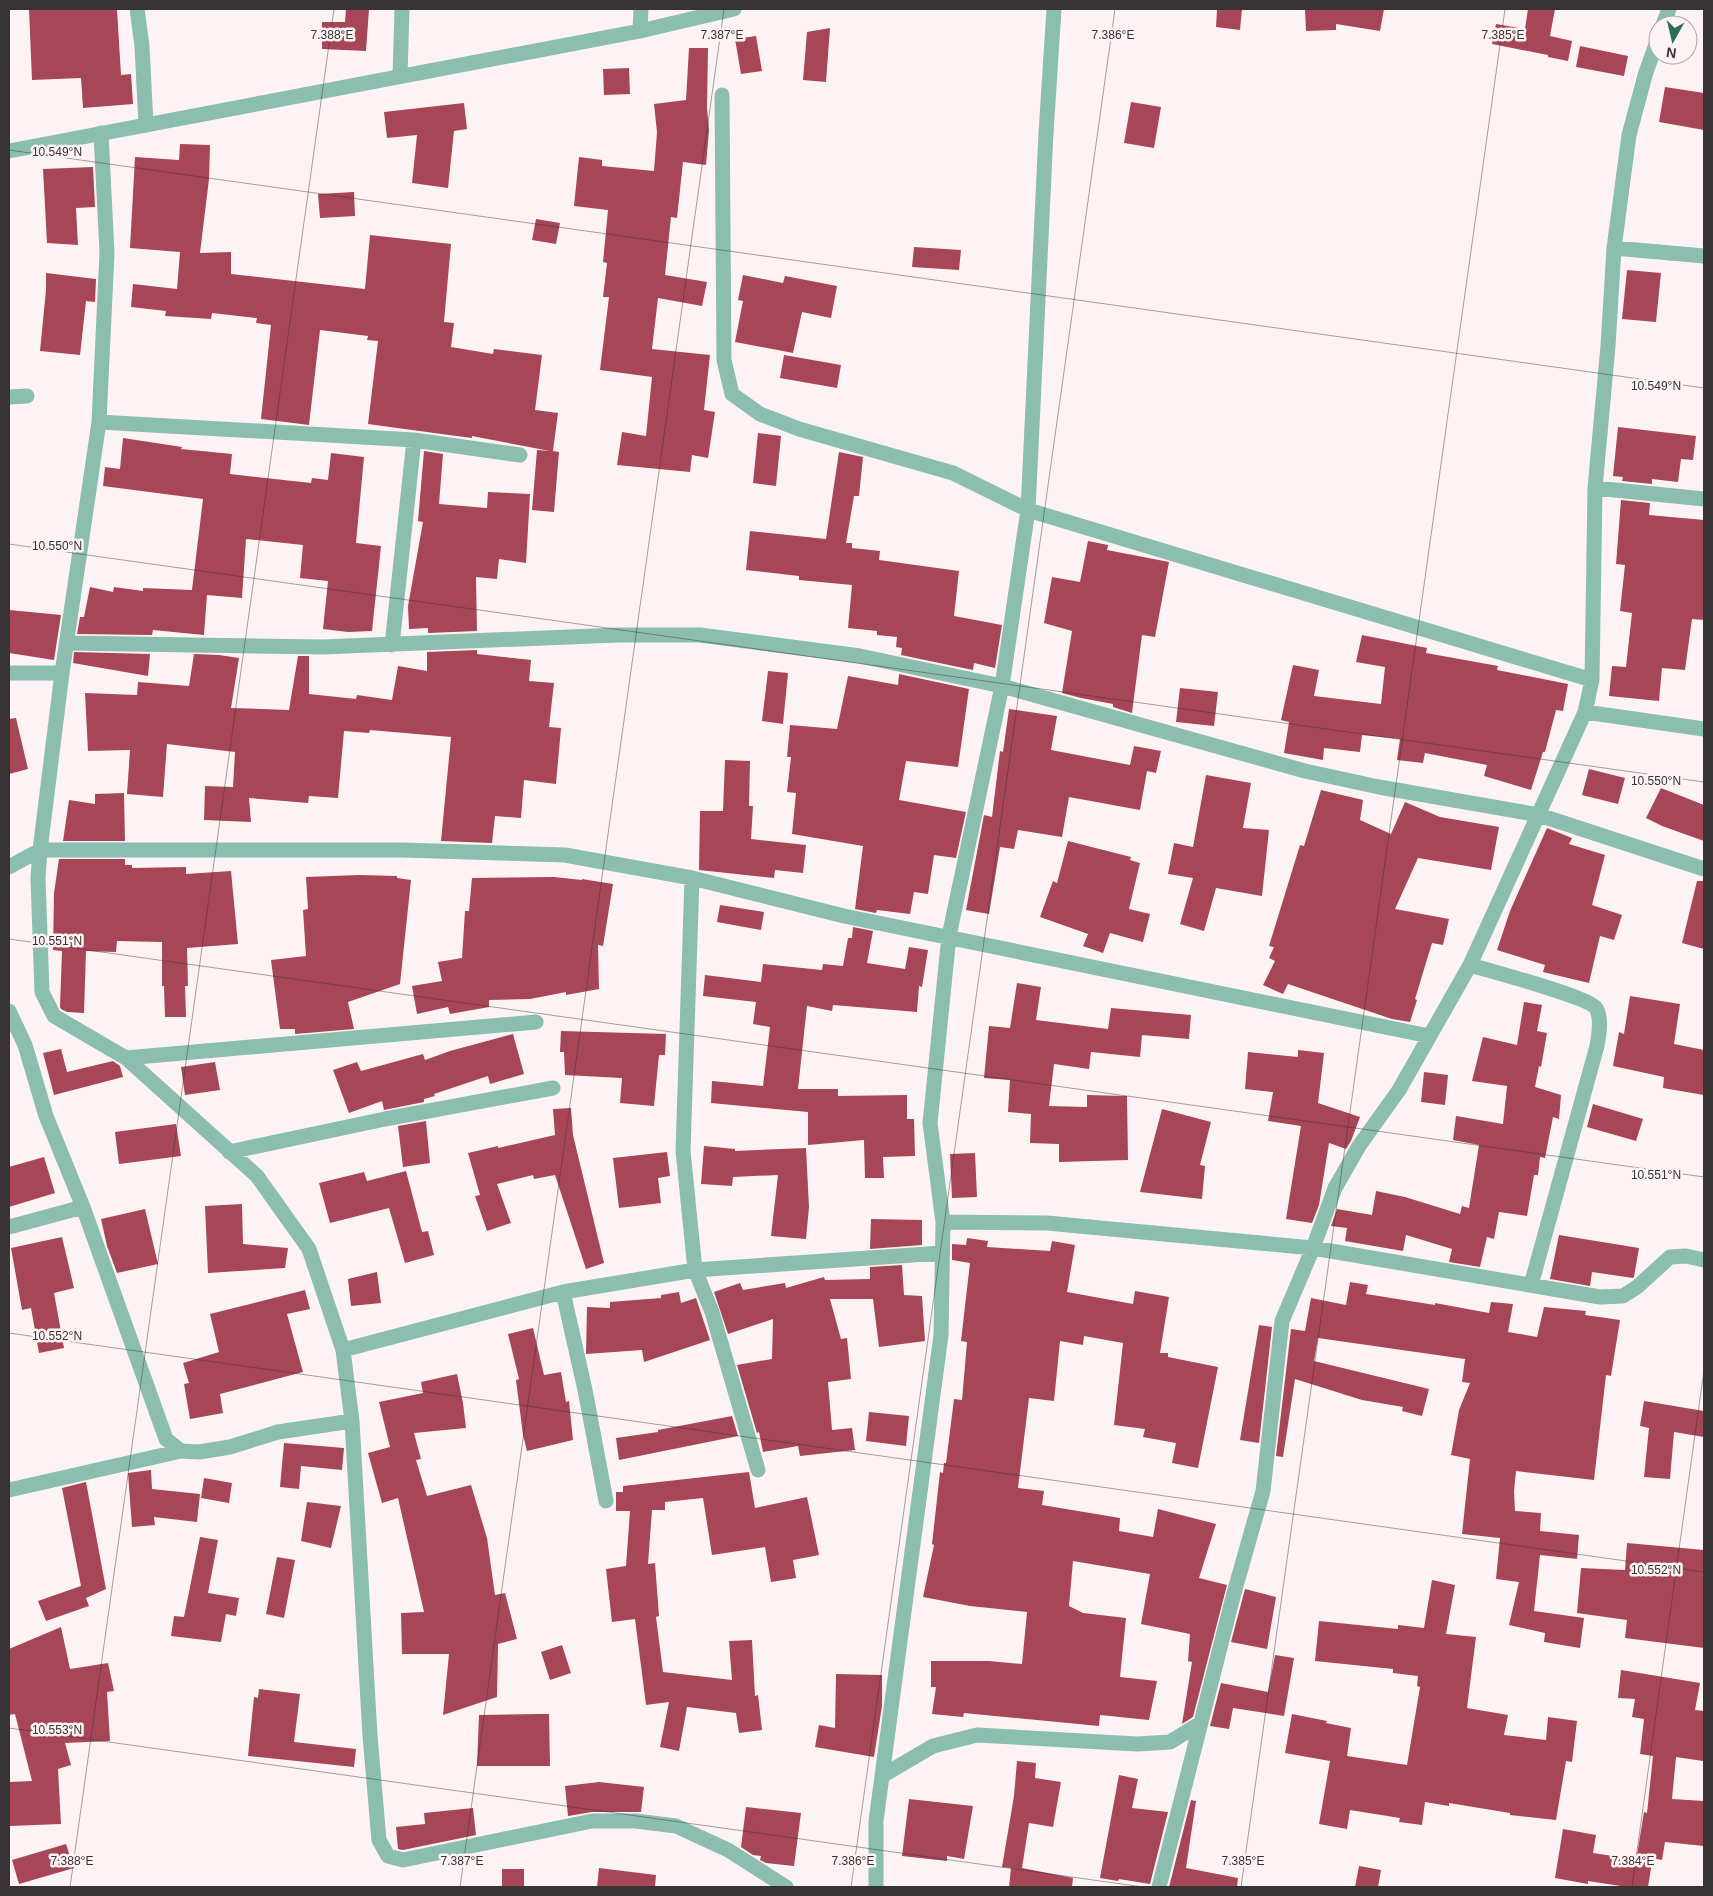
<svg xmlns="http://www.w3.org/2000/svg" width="1713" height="1896" viewBox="0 0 1713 1896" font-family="Helvetica,sans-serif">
<rect width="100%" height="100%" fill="#fef3f4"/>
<path fill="#a64657" d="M29,9H117L121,75L131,74L133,104L83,108L81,78L32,80Z
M346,9H369L366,51L322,49V22H345Z
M1217,9H1242L1240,30L1216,27Z
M1305,9H1384L1380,31L1336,24V30L1306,31Z
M1528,9H1555L1550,36L1572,41L1568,61L1548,57V55L1492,44L1496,24L1525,29Z
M830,28L826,82L803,80L807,32Z
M756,36L762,71L741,74L735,39Z
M1580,46L1628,56L1624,76L1576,67Z
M689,48H708L707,108L709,130L706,165L683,162L677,218L671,217L665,275L707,282L702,306L658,298L652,349L710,355L704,410L715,412L708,458L692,455L690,472L617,465L622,432L646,436L652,377L600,370L609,297H603L607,263L603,262L608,210L574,206L579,157L602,160V166L654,171L657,132L654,104L686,100Z
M629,68L630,94L604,95L603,69Z
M1665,87L1704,93V130L1659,122Z
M1131,102L1161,107L1154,148L1124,143Z
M464,103L467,129L454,131L448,188L412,183L417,135L387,138L384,112Z
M180,144L210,145L209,179L200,253L231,252V274L365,289L370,235L451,244L444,322L454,323L451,347L493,354L494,349L542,355L535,410L558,413L553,451L559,452L554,512L532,510L537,450L550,451L472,436V438L449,435L368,424L378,341L367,340L368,336L320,330L309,425L261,419L271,325L256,323L257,318L212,313L211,319L165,316L166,311L131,307L133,284L177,289L180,252L130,248L135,157L179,160Z
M93,167L95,207L76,208L78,245L47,243L43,169Z
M354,192L355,216L320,218L318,194Z
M536,219L560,223L556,244L532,240Z
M914,247L961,250L959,270L912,267Z
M1627,270L1661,273L1656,322L1622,319Z
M46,273L96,279L95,302L86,301L80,355L40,351L46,290Z
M743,275L783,283L785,276L837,286L831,318L802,312L793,353L735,342L743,301L738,300Z
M784,355L841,365L837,388L780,378Z
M1618,427L1696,436L1693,460L1681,459L1678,482L1652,479V484L1622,481L1623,477L1613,476Z
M758,433L781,436L776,486L753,483Z
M123,438L182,447L181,449L232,454L230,474L311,483L312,478L328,480L331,453L364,457L356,543L381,546L372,631L348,632L323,629L328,581L300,578L303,545L246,539L242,598L207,595L204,635L153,630L152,635L77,634L80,617H84L90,587L113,592L114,587L143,591V588L192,590L203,499L103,486L105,467L120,469Z
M424,451L443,454L439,504L487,508L488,492L530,494L526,563L499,559L497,579L476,577L477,631L428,633V628L409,629L408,606L423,522L418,521Z
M839,452L863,457L859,496H854L846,543H852V548L880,551L879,560L959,571L954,616L1002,625L995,668L974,663L973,670L901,655L902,648L896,647L897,637L877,635V631L848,628L852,585L799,580V576L746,570L750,531L826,539Z
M1621,500L1650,503L1649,515L1704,520V620L1692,619L1685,670L1662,668L1659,701L1609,696L1612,666L1626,667L1632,613L1620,611L1625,565L1616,564Z
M1088,541L1108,545L1107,550L1169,562L1155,637L1142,635L1132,713L1113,707V704L1081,698L1062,693L1072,631L1044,623L1052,577L1080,582Z
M9,610L61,615L54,660L9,653Z
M1362,635L1427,648L1426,653L1498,666L1497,670L1568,684L1563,711L1556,710L1545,752H1543L1531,790L1484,776L1487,765L1425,753L1423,763L1397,760L1400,739L1362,735L1360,752L1324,748L1323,760L1284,753L1289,722L1281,720L1293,665L1319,670L1314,696L1381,704L1385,667L1356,662Z
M477,650V654L531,660L529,681L554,683L549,727L561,728L556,784L524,780L521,818L495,816L492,843L441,841L451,737L370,730L369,733L344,731L338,798L309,796L308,803L249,798L251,822L204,820L205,786L233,787L235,752L167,744L163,797L127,794L130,750L88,751L85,693L137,695L138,682L189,686L194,654L219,655L239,658L231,708L289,710L298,656H309V694L356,699L357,695L392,700L398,666L427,671V652Z
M74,652L150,654L148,676L73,663Z
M768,671L788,673L783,724L762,721Z
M899,674L969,689L958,767L906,761L899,800L966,812L956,858L934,855L928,894L914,892L910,914L877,910L876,913L855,909L863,846L792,834L796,793L787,792L791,757H787L790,725L837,729L848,676L898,685Z
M1180,688L1218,692L1214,726L1176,722Z
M1009,709L1057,716L1051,750L1130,765L1134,746L1161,751L1156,773L1147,771L1140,810L1069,797L1062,837L1018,830L1014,849L1000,847L989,914L966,910L984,815L992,817L1000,751L1003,752Z
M16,718L28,769L9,774V719Z
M725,760L750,761L749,806H753L751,839L806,845L803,873L775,870L774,878L699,870L700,811H723Z
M1589,769L1625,778L1618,804L1582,795Z
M1206,775L1251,783L1243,828L1269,830L1262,896L1216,888L1204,931L1180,924L1193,878L1168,874L1174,843L1193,847Z
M1661,788L1704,805V841L1662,826L1646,818Z
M1321,790L1363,800L1360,820L1391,834L1405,802L1440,817L1499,827L1491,870L1418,858L1395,909L1449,919L1443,945L1432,943L1415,999L1417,1000L1410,1022L1392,1019L1288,984L1283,994L1263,985L1275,961L1269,958L1274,947L1269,946L1300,845L1304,846Z
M124,793L125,841H63L69,800L95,804V794Z
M1547,828L1572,838L1569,844L1605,855L1592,905L1622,915L1614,940L1600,936L1589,983L1543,972L1545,965L1497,950L1510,911Z
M1068,841L1131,857L1130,860L1140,863L1129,909L1150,914L1143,942L1110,933L1103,953L1083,946L1088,934L1040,917L1053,881L1057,883Z
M59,859H125V865H132V868L186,867V874L231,871L238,944L187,948L188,986H185L186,1017H165L164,986H162V942L117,941L116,952L86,951L84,1013L67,1012L61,1009L60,1007L62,951L53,950L54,893Z
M359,875L397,876V878L411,880L400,984L348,1002L354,1029L295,1034V1029H280L271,960L306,956L303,910L308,909L306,877Z
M554,877L582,880V879L613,884L603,946L598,945L599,989L566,995V992L530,999L489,1000V1007L450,1014L448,1007L417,1014L412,986L442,981L438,962L462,958L465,911H469L472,878Z
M1697,881H1704V949L1682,943Z
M720,905L764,912L761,930L717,922Z
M853,927L873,931L867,963L905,969L909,947L928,950L922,987L919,986L917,1012L833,1005L832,1011L807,1006L798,1089H838V1096L907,1095V1119H914L915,1156L883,1157L884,1178H865L864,1140L808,1145V1112L711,1103L712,1081L763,1086L770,1027L753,1024L756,1002L703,996L705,975L761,982L763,964L822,970L823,964L843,966L848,938H852Z
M1017,983L1041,987L1036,1020L1108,1029L1111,1008L1191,1015L1189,1039L1142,1035L1140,1057L1091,1052L1089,1069L1054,1064L1049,1106L1087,1107V1095L1127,1096L1128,1160L1059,1162V1144L1030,1143L1031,1114L1008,1112L1010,1080L984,1078L989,1026L1010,1028Z
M1630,996L1680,1004L1674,1044L1704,1050V1095L1663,1088L1664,1077L1613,1066L1619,1032L1624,1034Z
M1524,1002L1542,1005L1537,1031L1547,1033L1541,1067L1539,1066L1535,1087L1561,1095L1559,1119L1553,1117L1545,1158L1540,1157L1538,1175H1534L1527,1216L1499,1212L1494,1239L1487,1237L1480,1267L1449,1262L1452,1249L1406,1235L1403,1251L1345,1241L1347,1228L1331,1226L1337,1209L1372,1215L1376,1191L1405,1197L1460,1214L1462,1206L1469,1208L1479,1145L1453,1140L1456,1116L1503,1124L1507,1086L1472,1081L1483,1037L1517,1045Z
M561,1031L666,1034L665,1055H659L654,1106L620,1103L622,1078L565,1075L564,1052H560Z
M513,1034L524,1074L490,1084L488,1076L434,1094L435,1096L424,1099V1102L384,1110L382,1101L349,1113L333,1070L357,1062L361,1071L423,1054L425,1060L450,1051Z
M61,1049L67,1072L113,1061L120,1066L123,1077L54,1095L43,1053Z
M1298,1050L1324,1053L1318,1103L1360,1117L1351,1141L1346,1149L1329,1143L1319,1205L1312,1223L1286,1219L1301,1126L1268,1121L1273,1092L1245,1089L1248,1052L1298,1057Z
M215,1062L220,1090L185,1095L181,1067Z
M1424,1072L1448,1075L1445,1105L1421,1102Z
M1593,1104L1643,1119L1636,1141L1587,1127Z
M571,1108L573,1135L604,1263L586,1269L555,1175L534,1179L533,1175L497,1184L511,1223L487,1231L475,1196L480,1195L468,1153L498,1146V1148L555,1135L553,1109Z
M1162,1109L1211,1122L1200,1165L1205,1166L1202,1199L1140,1192Z
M426,1121L430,1163L403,1167L398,1126Z
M176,1124L181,1156L119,1164L115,1132Z
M704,1146L735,1149V1151L806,1148L809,1207L806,1239L771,1236L778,1175L733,1177L732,1186L701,1184Z
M667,1152L670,1176L658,1178L661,1203L619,1208L613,1158Z
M975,1153L977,1197L952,1198L950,1154Z
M44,1157L55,1193L9,1207V1167Z
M406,1171L422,1232L428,1231L434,1255L405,1263L389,1208L330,1223L319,1183L364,1172L367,1181Z
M242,1204L243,1244L288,1248L285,1268L208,1273L205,1206Z
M145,1209L158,1264L117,1273L107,1246L101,1219Z
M871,1219L922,1220V1245L870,1249Z
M1559,1235L1639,1248L1634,1277L1633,1278L1592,1272L1590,1286L1550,1279Z
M62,1237L74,1288L54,1293L64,1348L39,1353L31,1308L22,1310L11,1248Z
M967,1238L988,1241L987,1247L1050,1251L1052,1241L1075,1245L1067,1292L1133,1304L1135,1291L1169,1297L1160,1353H1168V1357L1218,1367L1198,1468L1172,1463L1176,1443L1143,1437L1145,1429L1114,1425L1123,1343L1084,1336L1083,1345L1060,1341L1054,1401L1029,1398L1018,1488L1044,1491L1042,1505L1120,1518L1119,1531L1153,1537L1158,1509L1216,1524L1199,1578L1227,1585L1193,1717L1182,1724L1192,1662L1188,1661L1190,1634L1141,1624L1150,1574L1073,1561L1069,1606L1083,1613L1126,1618L1120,1677L1157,1681L1149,1720L1100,1715L1099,1726L964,1713L963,1717L932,1714L936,1687H931V1661H989L1022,1664L1027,1612L970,1606L923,1597L934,1545L932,1544L940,1472L943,1473L944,1463H946L954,1399L962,1400L967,1342L961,1341L970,1263L952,1260V1244L966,1245Z
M902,1265L904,1295L922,1296L925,1341L879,1347L873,1299H830L841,1339L847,1338L851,1379L828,1382L832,1430L852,1428L855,1450L800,1456L798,1446L763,1452L759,1432L757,1433L737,1365L772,1359L773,1319L728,1334L714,1292L740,1283L743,1290L785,1283L786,1288L824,1277L825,1280L870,1279V1267Z
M377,1272L381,1303L351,1306L348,1279Z
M1350,1282L1368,1285L1366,1294L1435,1305V1303L1489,1313L1491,1302L1513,1304L1508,1332L1537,1337L1544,1307L1586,1311L1585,1315L1620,1320L1611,1376L1606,1375L1594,1480L1516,1471L1514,1491L1515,1511L1541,1513L1540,1531L1579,1535L1577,1559L1540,1555L1534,1611L1584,1618L1580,1648L1544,1642L1545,1633L1509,1625L1519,1582L1496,1579L1500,1538L1462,1534L1470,1459L1451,1455L1459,1410L1470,1383L1462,1382L1465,1359L1318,1338L1314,1361L1429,1389L1422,1416L1402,1411L1403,1407L1362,1400L1295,1379L1283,1457L1276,1456L1291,1329L1305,1331L1311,1298L1346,1305Z
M305,1290L310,1309L287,1314L303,1372L220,1394L223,1413L190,1419L184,1384L189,1383L183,1363L219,1352L210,1314Z
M679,1292L681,1303L696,1298L710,1340L644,1362L642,1350L586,1354L587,1307L610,1308V1302L661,1298V1295Z
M1259,1325L1272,1327L1259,1443L1240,1440Z
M533,1328L544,1375L561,1372L566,1402L569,1401L573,1440L527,1451L523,1435L516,1380L519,1379L508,1334Z
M457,1374L463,1403L466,1428L414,1433L421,1459L416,1460L427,1496L471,1485L487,1538L495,1595L505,1593L517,1639L498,1644L497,1697L443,1715L449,1654H402L401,1613L424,1612L398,1498L382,1503L368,1453L390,1447L379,1402L423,1393L421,1382Z
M1644,1401L1704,1411V1437L1674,1432L1670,1479L1644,1477L1649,1428L1640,1426Z
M869,1412L909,1416L906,1446L866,1441Z
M732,1416L738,1436L619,1460L616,1438L658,1432V1430Z
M284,1443L344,1448L342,1470L301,1466L299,1489L280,1487Z
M151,1470L152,1489L200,1494L197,1522L154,1517L155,1525L132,1527L128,1473Z
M749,1472L755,1508L807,1497L819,1555L793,1560L796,1578L771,1582L765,1547L712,1555L703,1498L665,1502V1510H652L648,1564L655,1563L659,1616L656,1617L663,1672L732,1680L729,1641L752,1640L755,1696L758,1695L762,1730L739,1733L736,1713L687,1707L679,1751L660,1747L669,1702L646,1705L635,1619L612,1622L606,1569L626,1566L630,1511H616V1492H623V1486Z
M204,1478L232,1483L229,1503L201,1498Z
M86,1482L106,1589L86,1598L89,1606L46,1621L38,1601L81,1586L62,1488Z
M307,1502L341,1506L331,1548L301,1541Z
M200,1537L218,1540L208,1593L239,1598L236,1616L226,1614L221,1642L171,1636L174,1616L184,1617Z
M1627,1543L1704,1550V1648L1625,1638L1627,1620L1577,1613L1581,1568L1625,1570Z
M277,1557L295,1560L284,1618L266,1614Z
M1432,1580L1455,1585L1446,1634L1476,1637L1467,1708L1508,1715L1504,1735L1546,1740L1548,1717L1577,1721L1572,1762L1566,1761L1556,1820L1510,1815V1813L1449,1803V1806L1425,1802L1422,1825L1399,1822L1400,1818L1350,1810L1347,1829L1319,1824L1330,1761L1285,1753L1292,1714L1327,1721L1326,1723L1351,1728L1347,1756L1407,1765L1420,1687L1417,1686L1418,1676L1393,1673V1669L1315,1661L1319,1621L1398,1629V1625L1424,1628Z
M1245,1589L1276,1597L1267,1649L1231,1642Z
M61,1627L70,1669L108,1663L114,1691L107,1692L110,1741L65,1743L71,1765L58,1769L61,1824L10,1826L9,1782L32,1781L15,1714L9,1715V1649Z
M562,1645L571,1673L550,1680L541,1652Z
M1275,1655L1294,1658L1284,1716L1233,1708L1229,1729L1210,1726L1221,1683L1268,1692Z
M1621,1670L1700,1683L1695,1710L1704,1711L1703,1761L1676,1757L1672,1799L1704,1801V1846L1665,1842L1662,1860L1637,1855L1644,1812L1647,1813L1653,1756L1640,1754L1644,1719L1632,1717L1635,1699L1618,1698Z
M836,1674L882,1675V1706L874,1757L815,1747L819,1725L835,1728Z
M259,1689L300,1694L294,1742L356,1749L354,1767L248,1756L254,1697L258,1698Z
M539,1714H549L550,1766H477L479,1715Z
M1017,1761L1036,1763L1035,1778L1061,1782L1053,1827L1029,1823L1022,1868L1073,1878L1072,1887H1009L1011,1868L1002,1867L1014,1796Z
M1119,1775L1138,1779L1132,1808L1168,1812L1150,1884L1119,1879L1118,1881L1100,1878Z
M599,1782L644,1787L641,1812H592L568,1816L565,1786Z
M909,1799L973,1806L964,1859L947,1856V1861L902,1856Z
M1191,1800L1196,1801L1186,1868L1238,1878L1237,1887H1169Z
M746,1807L801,1813L794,1866L766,1863L760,1860L761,1856L753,1855L741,1847Z
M473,1808L476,1835L403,1850L398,1849L396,1827L425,1824L424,1813Z
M1563,1829L1596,1835L1593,1853L1652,1862L1648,1887H1627L1588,1881V1884L1555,1878Z
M66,1844L74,1868L19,1884L12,1860Z
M1359,1866L1381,1870L1378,1887H1355Z
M599,1868L656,1875L655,1887H597Z
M502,1869H524V1887H502Z"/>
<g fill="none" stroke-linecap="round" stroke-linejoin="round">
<path stroke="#8bbeaf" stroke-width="15" d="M137,9L142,46L146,125
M1663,25L1669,9
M640,31L641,9
M400,76L402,9
M722,95L724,360L732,394L760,414L799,429L953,473L1028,510L1592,680
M101,133L107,253L99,422L62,673L40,850L38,878L42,992L54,1016L126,1058L257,1176L309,1249L343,1350L352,1421L370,1736L379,1840L388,1856L403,1860L592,1821H636L676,1826L728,1850L786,1887
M1614,248L1704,256
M9,397L27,396
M99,422L414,440L520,455
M1595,488L1704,499
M67,643L323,647L617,635H700L860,656L1002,686L1305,771L1379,787L1539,815L1704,869
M392,645L414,440
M9,673H62
M1585,712L1704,729
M9,867L40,850H402L565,855L692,878L844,916L1429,1036
M692,878L683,1151L695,1270L712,1312L758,1470
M1470,965C1488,970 1591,998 1596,1008C1602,1018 1599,1035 1597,1046L1531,1285
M9,1011L25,1045L46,1116L83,1207L166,1439L181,1451L199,1452L230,1447L278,1432L352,1421
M126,1058L536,1022
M229,1152L385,1119L553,1088
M943,1222L1047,1223L1313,1248L1600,1297L1623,1296L1637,1287L1670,1257L1686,1256L1704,1260
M9,1227L83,1207
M563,1292L585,1390L606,1501
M343,1350L563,1292L695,1270L942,1253
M9,1490L181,1451
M882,1776L933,1746L977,1735L1137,1744L1170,1742L1201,1723
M876,1887V1821L941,1335L943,1222L930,1123L949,936L1002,686L1028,510L1046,133L1054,9
M1159,1887L1234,1593L1263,1491L1282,1321L1313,1248L1335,1188L1359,1146L1399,1090L1470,965L1585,712L1592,680L1595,488L1608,346L1614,248L1629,135L1646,72L1658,39"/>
<path stroke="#8bbeaf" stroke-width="15" d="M9,151L640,31L734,9"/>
</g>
<path fill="none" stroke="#373233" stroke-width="1" stroke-opacity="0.45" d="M9,150L1704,388M9,544L1704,782M9,939L1704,1177M9,1333L1704,1572M9,1728L1143,1887M70,1887L334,9M460,1887L724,9M851,1887L1115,9M1241,1887L1505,9M1632,1887L1704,1370"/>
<g font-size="12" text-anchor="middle" fill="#373233" stroke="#fef3f4" stroke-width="5" stroke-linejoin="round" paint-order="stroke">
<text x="332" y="39">7.388°E</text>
<text x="722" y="39">7.387°E</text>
<text x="1113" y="39">7.386°E</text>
<text x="1503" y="39">7.385°E</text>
<text x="57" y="156">10.549°N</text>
<text x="1656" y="390">10.549°N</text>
<text x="57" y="550">10.550°N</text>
<text x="1656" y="785">10.550°N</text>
<text x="57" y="945">10.551°N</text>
<text x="1656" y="1179">10.551°N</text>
<text x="57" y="1340">10.552°N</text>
<text x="1656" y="1574">10.552°N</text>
<text x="57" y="1734">10.553°N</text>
<text x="72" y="1865">7.388°E</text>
<text x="462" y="1865">7.387°E</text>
<text x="853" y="1865">7.386°E</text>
<text x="1243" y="1865">7.385°E</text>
<text x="1633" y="1865">7.384°E</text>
</g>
<rect width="1713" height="1896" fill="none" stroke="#373233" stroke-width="20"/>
<g transform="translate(1673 40) rotate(188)"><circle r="24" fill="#fef3f4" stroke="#aea6a7"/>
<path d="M0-4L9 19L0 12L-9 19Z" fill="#2b6d5e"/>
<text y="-8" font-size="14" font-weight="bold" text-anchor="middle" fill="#373233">N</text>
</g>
</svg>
